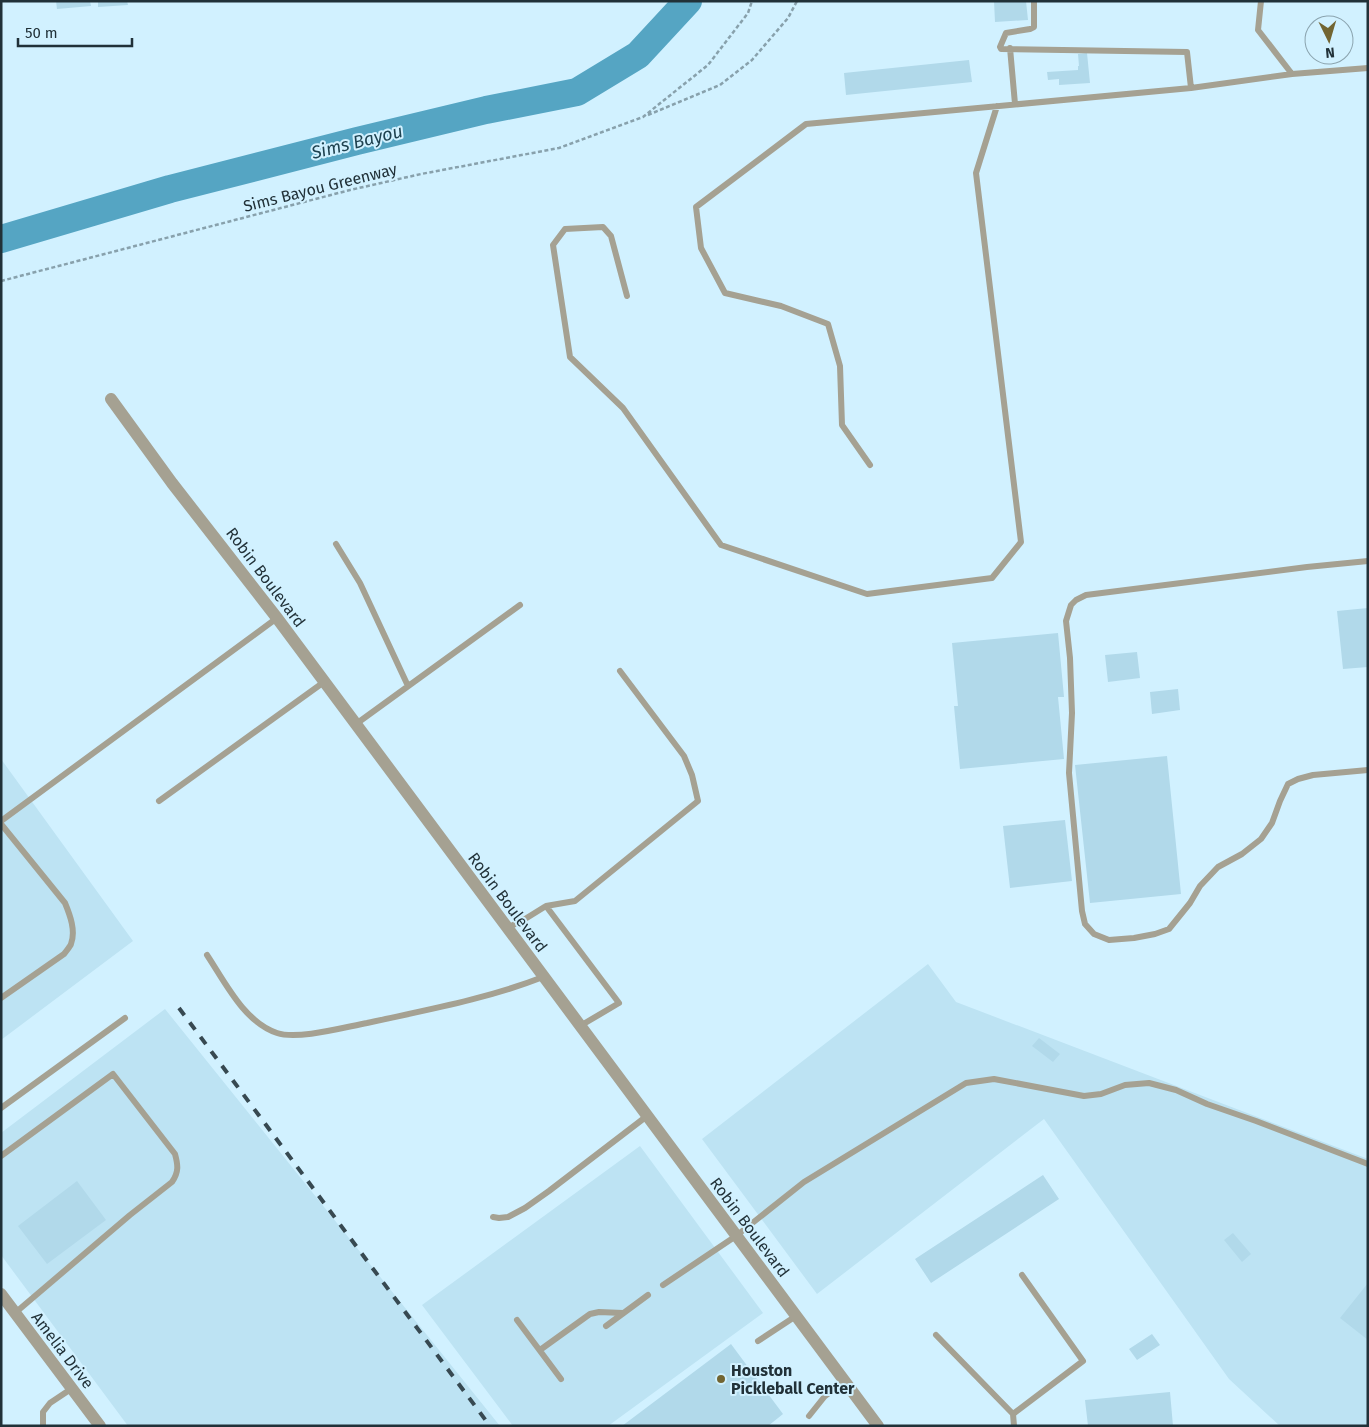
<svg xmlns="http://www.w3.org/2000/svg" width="1369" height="1427" viewBox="0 0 1369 1427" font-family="'Fira Sans',sans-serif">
<rect width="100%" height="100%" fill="#d1f1ff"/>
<path fill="#bde3f3" d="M1,759L133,941L1,1040Z
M928,964L956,1002L1368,1159V1426H1280L1229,1379L1044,1119L817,1294L702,1139Z
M165,1009L500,1426H128L1,1255V1133Z
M640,1146L763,1313L608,1426H513L422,1305Z"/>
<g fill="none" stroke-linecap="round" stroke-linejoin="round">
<path stroke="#55a5c3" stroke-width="28" d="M1,239L170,189L357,141L486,110L577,92L638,55L688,1"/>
</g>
<path fill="#b1d9ea" d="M56,1H90L91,6L57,9Z
M98,1H127L128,5L98,7Z
M994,1H1026L1028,20L995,22Z
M1087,53L1090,83L1059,85V79L1048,80L1047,72L1078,70V66H1079L1078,54Z
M969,60L972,82L846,95L844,73Z
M1368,608V667L1343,669L1337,611Z
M1058,633L1064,697H1058L1064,759L960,769L954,706H958L952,643Z
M1137,652L1140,678L1108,682L1105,655Z
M1178,689L1180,710L1152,714L1150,692Z
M1167,756L1181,894L1090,903L1075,765Z
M1065,820L1072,881L1010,888L1003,826Z
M1039,1038L1060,1054L1053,1062L1032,1046Z
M1043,1175L1059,1199L931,1283L915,1259Z
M77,1181L106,1220L47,1264L18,1226Z
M1233,1233L1251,1254L1242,1262L1224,1240Z
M1368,1283V1340L1340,1318Z
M1152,1334L1160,1345L1137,1360L1129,1349Z
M731,1344L783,1414L768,1426H622Z
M1170,1392L1173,1426H1088L1085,1400Z"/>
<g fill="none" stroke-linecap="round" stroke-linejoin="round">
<path stroke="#88a1ac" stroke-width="2.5" stroke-dasharray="4 2.5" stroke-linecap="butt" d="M648,115L720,85L752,60L788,18L797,1
M1,281L350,190L421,174L559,148L643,117L708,65L748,13L752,1"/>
<path stroke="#a5a192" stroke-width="6" d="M1034,1V27L1030,29L1006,33L1000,47L1001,49L1187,52L1191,88
M1261,1L1258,30L1292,74
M1010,48L1015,104
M627,296L611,236L603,227L565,229L553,245L570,357L623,408L721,545L867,594L992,578L1021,542L976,173L997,106
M870,465L842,425L840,366L828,324L781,306L725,293L701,248L696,207L806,124L1191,88L1292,74L1368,68
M336,544L360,583L408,686
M1368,561L1307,567L1086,595L1076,600L1071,605L1066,621L1070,658L1072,713L1069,773L1082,911L1085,924L1094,934L1109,940L1134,938L1155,934L1169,929L1190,903L1200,886L1218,867L1242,854L1261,839L1272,823L1280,801L1288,784L1298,779L1313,775L1368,770
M356,724L520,605
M159,801L324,682
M1,821L277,618
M1,824L65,903C70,915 76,931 71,944C70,947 66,951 64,954L1,998
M546,906L575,901L698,801L692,775L684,756L620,671
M507,928L525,919L546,906L619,1003L580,1026
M207,955C225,982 244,1022 277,1033C298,1040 345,1027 367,1023C426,1010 487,999 543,977
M1,1108L125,1018
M1,1156L113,1074L175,1154C178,1165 179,1172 172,1182L130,1215L15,1313
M493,1217L499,1218L508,1217L525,1208L549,1191L647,1116
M663,1285L736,1236L804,1182L966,1083L994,1079L1084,1096L1101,1094L1125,1085L1149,1083L1176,1090L1207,1104L1256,1121L1368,1164
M517,1320L561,1379
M606,1326L648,1295
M936,1335L1013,1414
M758,1341L796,1316
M540,1350L590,1314L599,1312L623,1313
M809,1416L825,1396L845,1381
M43,1426V1412L50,1403L71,1389
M1014,1426L1013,1414L1083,1361L1022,1275"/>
<path stroke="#a5a192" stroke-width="12" d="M111,399L172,483L277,618L878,1426
M1,1294L100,1426"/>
<path stroke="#374951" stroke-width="4" stroke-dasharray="9 9" stroke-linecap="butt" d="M179,1008L490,1426"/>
</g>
<circle fill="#726532" stroke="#d1f1ff" stroke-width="2" cx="721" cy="1379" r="5"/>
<g text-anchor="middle" stroke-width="4" stroke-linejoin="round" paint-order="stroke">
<g font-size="16" fill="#213138" stroke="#d1f1ff">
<text transform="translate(320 187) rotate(-14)" y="6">Sims Bayou Greenway</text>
<text transform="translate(266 577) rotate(53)" y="6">Robin Boulevard</text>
<text transform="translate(508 902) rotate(53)" y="6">Robin Boulevard</text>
<text transform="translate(750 1227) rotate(53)" y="6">Robin Boulevard</text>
<text transform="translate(63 1350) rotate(53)" y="6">Amelia Drive</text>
</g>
<g font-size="16" font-weight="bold" fill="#213138" stroke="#d1f1ff" text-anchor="start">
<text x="731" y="1376">Houston<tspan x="731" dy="18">Pickleball Center</tspan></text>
</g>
<g font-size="18" font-style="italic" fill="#1e4250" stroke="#d1f1ff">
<text transform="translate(357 142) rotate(-14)" y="6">Sims Bayou</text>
</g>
</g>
<rect width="1369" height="1427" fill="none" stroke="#213138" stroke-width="5"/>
<g transform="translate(1329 40) rotate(175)"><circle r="24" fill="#d1f1ff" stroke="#8ba4af"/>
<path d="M0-4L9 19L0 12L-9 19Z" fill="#726532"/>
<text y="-8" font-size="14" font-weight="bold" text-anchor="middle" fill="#213138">N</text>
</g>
<path d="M18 38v8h114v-8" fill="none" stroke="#213138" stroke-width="2.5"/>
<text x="25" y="38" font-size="15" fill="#213138" stroke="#d1f1ff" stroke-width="4" paint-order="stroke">50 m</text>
</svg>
